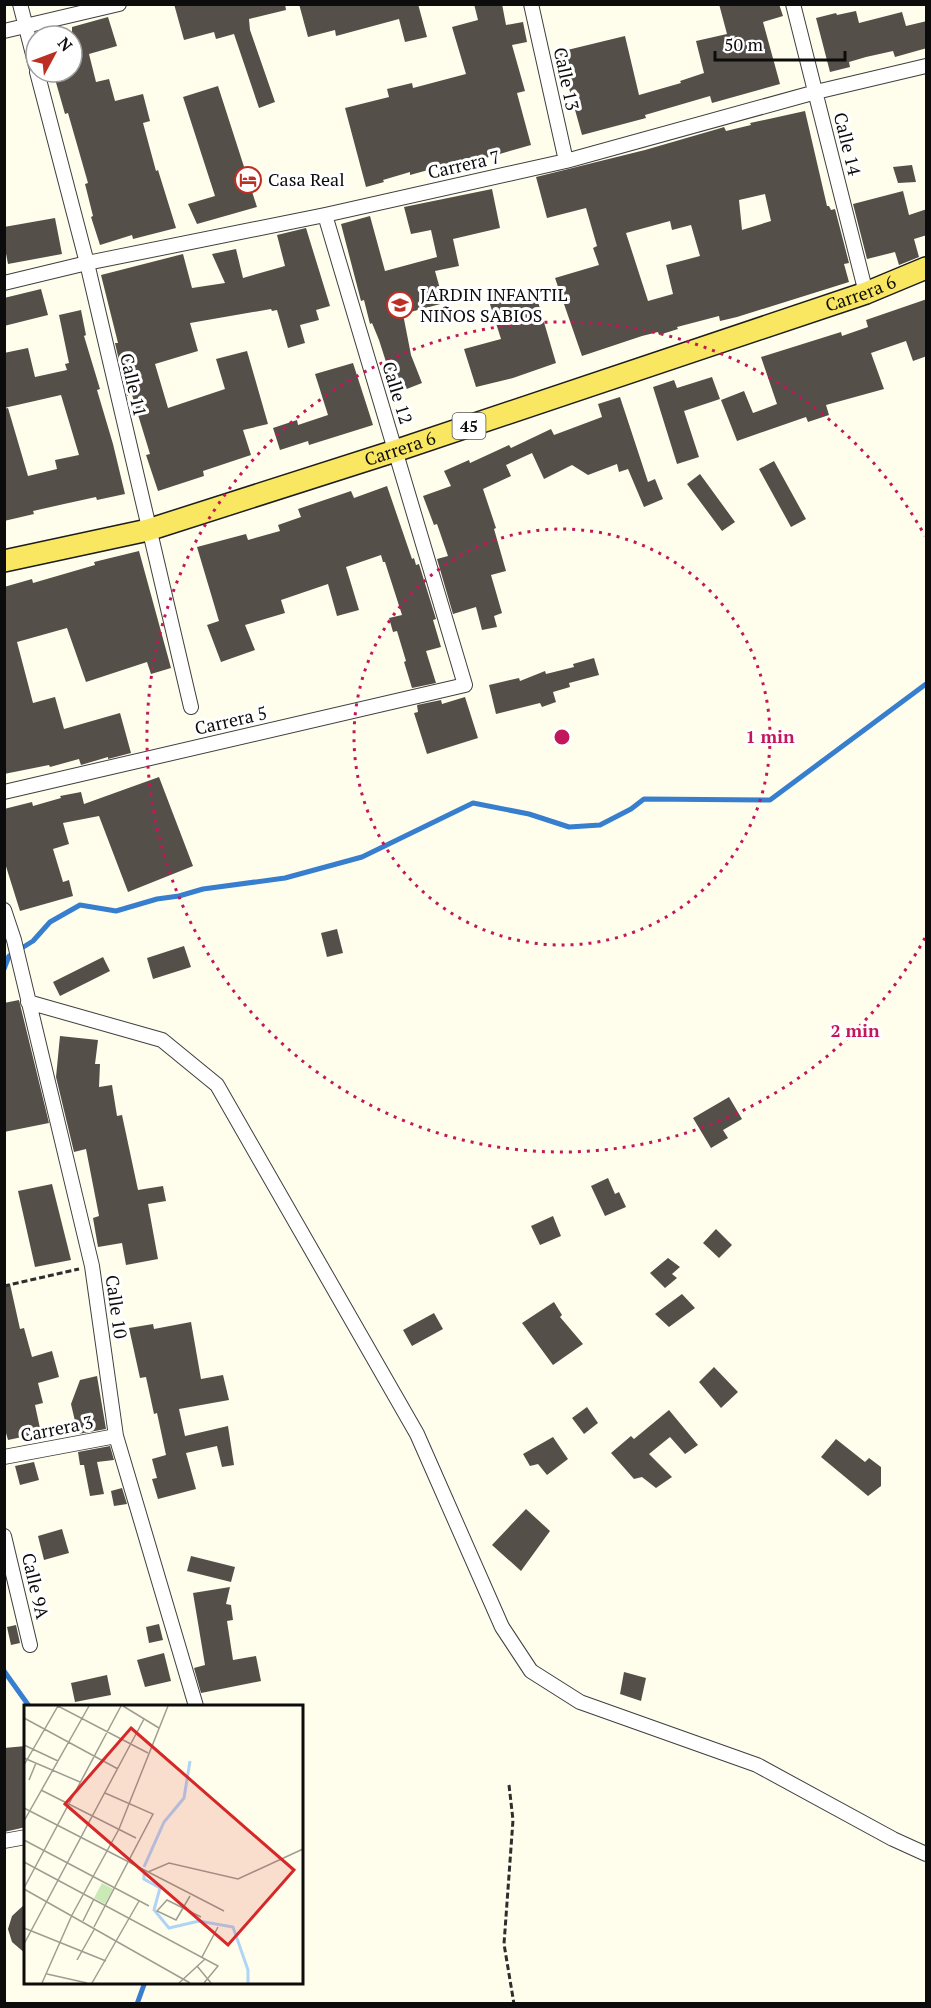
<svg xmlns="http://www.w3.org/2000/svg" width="931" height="2008" viewBox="0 0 931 2008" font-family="'PT Serif',serif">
<rect width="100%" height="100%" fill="#fffeec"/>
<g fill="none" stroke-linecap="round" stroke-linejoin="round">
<path stroke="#377fce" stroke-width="5" d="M4,969L9,956L33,941L50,922L80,905L116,911L157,899L179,896L203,889L285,878L362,857L473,803L529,814L569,827L600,825L631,809L644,799L770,800L926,684
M4,1671L29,1706
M137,2004L145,1982"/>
</g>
<path fill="#554f49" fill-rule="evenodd" d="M174,4H285L286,10L249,19L250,30L275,102L259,108L234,34L216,39L214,32L184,40Z
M299,4H418L427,37L405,42L399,19L336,36L335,30L308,37Z
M474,4H502L506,25L523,22L527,42L512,45L525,91L517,93L531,145L440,171L439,167L410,175V172L383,180L384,182L366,187L345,108L389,97L387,89L412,83L413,88L466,74L452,27L478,20Z
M719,4H779L783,16L763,22L780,84L712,103L710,96L645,115L646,118L582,135L559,52L625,36L639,95L681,83L680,81L704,73L696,41L727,34Z
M856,11L859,23L902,12L906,26L927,21V48L895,57L893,51L866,57L849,62L850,67L830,72L816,18L836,13L837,15Z
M108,17L117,46L89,54L96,82L109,79L115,101L143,94L150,121L143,123L156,171L158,170L176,228L133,239L132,235L100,245L91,217L93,216L85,184L88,183L68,113L65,114L53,72H72V27Z
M218,86L257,207L197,224L188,204L215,196L183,97Z
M805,111L827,206H829L831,210L835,209L849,263L844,264L849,282L737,317L720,321L719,316L677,327L678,329L659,335L658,332L642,336L582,356L555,278L599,265L593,248L597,246L586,208L547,218L536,177L645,150L721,128L724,127L726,131L751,125L750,123ZM765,194L771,221L742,230L739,200ZM670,221L672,230L691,225L700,256L666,265L673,294L648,301L626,233Z
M912,165L916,182L898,183L893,167Z
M492,189L500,228L453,239L459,266L435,271L444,303L403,314L411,355L422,383L394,394L383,366L387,365L379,340L372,323L370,324L364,300L361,301L341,224L370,216L385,271L437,257L431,230L411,234L404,207Z
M903,191L909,215L927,209V235L914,239L919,257L899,265L895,252L867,259L853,204Z
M55,218L62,254L8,264L4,243V227Z
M306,228L330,306L316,310L319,320L300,325L305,343L288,348L277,310L272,311L271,309L190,323L198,351L155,364L168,408L225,389L216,359L247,351L268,424L243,430L251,455L203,471L204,476L158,491L146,455L150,454L132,395L127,396L115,343H118L101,275L183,254L192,288L225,283L212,254L236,249L243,278L285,266L277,235Z
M41,289L48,315L4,326V298Z
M511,294L514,304L536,295L556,363L513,378L476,387L464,349L501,339L489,301Z
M927,299V356L913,361L906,341L871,353L884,389L826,405L829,415L808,422L806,417L737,441L721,400L744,391L753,413L777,404L761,357L841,332L842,336L868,327L866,320Z
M81,310L86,335L84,336L100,389L97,390L113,444L125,494L97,500L96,497L64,504L33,511L34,514L4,521V409L8,408L28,476L57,469L55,460L79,455L61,395L4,408V353L28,348L35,377L67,370L65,364L69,363L59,315Z
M353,363L373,425L309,445L308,441L280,450L273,428L297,420L298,425L328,415L315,374Z
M712,377L720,399L684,411L699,457L677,464L653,387L674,380L677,388Z
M620,397L648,482L655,479L663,499L644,507L628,469L619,472L617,464L588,475L572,465L544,479L532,453L506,465L511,476L483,489L496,528L494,529L506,571L491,575L502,613L494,616L497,627L482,630L476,607L453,614L437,559L448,556L437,524L434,525L423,496L451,486L444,471L469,460L470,463L509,445L511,448L551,429L554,435L602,417L598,404Z
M774,461L806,519L791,527L759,469Z
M700,474L735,522L722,531L687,484Z
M387,486L412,559L414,558L416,565L419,564L436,619L433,620L441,647L426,651L436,683L412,688L404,662L406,661L397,631L393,632L389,618L402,615L385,562H383L381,555L346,567L359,610L337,616L328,584L281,600L285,613L245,625L255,650L221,662L207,625L219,621L197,547L246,534L248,540L280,531L278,525L301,517L298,509L351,491L354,498Z
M139,551L171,668L151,674L147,662L86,682L67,628L17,642L33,703L55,697L64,729L120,713L131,753L108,759V757L81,765L79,759L50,767L49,765L4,774V587L32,579L33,583L95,565L94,562Z
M594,658L599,675L569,683L570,687L553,692L556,702L542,707L540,703L496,714L489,685L519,678L520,681L545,671L546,674L574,667L573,664Z
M465,697L478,738L427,754L414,713L418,712L417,705L441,700L442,704Z
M159,777L193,866L128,892L99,816L63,823L69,844L53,849L63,882L69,880L73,896L20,911L4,860V809L32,802L33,806L61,798L60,796L81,792L84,804Z
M337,929L343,953L327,957L321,933Z
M184,946L191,967L153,979L147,958Z
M103,957L110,971L60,996L53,982Z
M19,1000L49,1123L4,1132V1003Z
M60,1036L98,1040L95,1064H100L99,1087L112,1085L117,1116L122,1115L138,1190L163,1186L166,1201L148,1204L158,1259L126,1265L122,1243L98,1247L93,1218L99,1216L86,1149L74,1152L56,1077Z
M729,1097L742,1119L723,1130L728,1138L711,1148L693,1118Z
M608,1178L615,1194L619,1192L626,1207L605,1216L591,1186Z
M52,1184L71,1260L35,1267L18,1191Z
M553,1216L561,1236L540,1245L531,1226Z
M716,1229L732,1245L719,1258L703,1243Z
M668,1258L680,1267L672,1274L677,1278L665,1288L650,1273Z
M10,1284L20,1329L24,1328L32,1357L52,1351L59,1377L38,1383L43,1403L35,1405L41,1433L8,1440L4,1426V1285Z
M682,1294L695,1308L669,1327L655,1314Z
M554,1302L562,1315L560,1317L583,1344L553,1365L522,1323Z
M434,1313L443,1329L412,1346L403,1330Z
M191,1322L201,1379L223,1375L229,1400L179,1409L185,1436L228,1426L234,1465L222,1467L217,1446L186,1453L196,1489L158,1499L152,1479L157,1478L152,1459L166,1455L157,1413L154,1414L146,1377L140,1378L129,1328L153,1324L154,1329Z
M714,1367L738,1392L721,1408L699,1382Z
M97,1376L106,1429L78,1434L71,1404L80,1380Z
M587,1407L598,1423L584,1434L572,1418Z
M669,1410L698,1445L685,1454L670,1437L649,1454L672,1477L656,1488L642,1477L634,1479L611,1453L631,1436L634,1439Z
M553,1437L568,1459L547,1475L538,1464L530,1466L523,1454Z
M836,1439L865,1462L869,1458L881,1467V1486L868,1496L821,1457Z
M110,1446L114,1460L97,1462L104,1494L90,1496L84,1465H80L78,1452Z
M34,1462L39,1480L20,1485L15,1466Z
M122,1488L127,1504L114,1506L111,1491Z
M526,1509L550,1531L521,1571L492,1545Z
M62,1529L69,1553L44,1560L38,1536Z
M191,1556L235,1567L231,1582L187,1571Z
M230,1587L226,1604L231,1605L233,1620L227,1621L233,1660L256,1656L261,1681L201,1693L194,1668L205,1665L193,1593Z
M159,1624L163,1640L149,1643L146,1627Z
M16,1625L20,1643L11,1645L7,1627Z
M164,1653L171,1681L145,1687L137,1660Z
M624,1672L646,1678L641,1701L620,1694Z
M107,1675L111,1695L75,1702L71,1683Z
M26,1746V1827L4,1832V1748Z
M26,1903V1954L12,1942L8,1929L12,1916Z"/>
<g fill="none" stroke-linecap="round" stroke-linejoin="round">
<defs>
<path id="street" d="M20,4L36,66
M531,4L566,161
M793,4L866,293
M4,31L119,4
M37,72L87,263L191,707
M4,283L87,263L325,215L566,161L816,92L926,66
M4,792L465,685L325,215
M4,910L14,940L92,1266L116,1436L196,1706
M28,1002L162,1040L217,1085L417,1434L502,1627L531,1671L580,1702L757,1765L893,1839L926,1854
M4,1457L116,1436
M4,1536L30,1645
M4,1841L26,1837"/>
<g id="primary">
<path id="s1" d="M4,561L148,530L395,451L866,293L926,268"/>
</g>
</defs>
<use href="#street" stroke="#3f3f3f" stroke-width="16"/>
<use href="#primary" stroke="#1d1d1d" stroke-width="24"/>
<path stroke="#2e2e2e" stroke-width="3" stroke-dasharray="6 3" stroke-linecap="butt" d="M4,1286L79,1269
M509,1785L513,1820L504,1944L514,2004"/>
<use href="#street" stroke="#fff" stroke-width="14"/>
<use href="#primary" stroke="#f9e761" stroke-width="21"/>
</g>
<g fill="none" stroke="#c2185b" stroke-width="3" stroke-dasharray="3 6">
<circle cx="562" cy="737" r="208"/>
<path d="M925 938A415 415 0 1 1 925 536"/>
</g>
<defs>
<symbol id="hotel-ring" viewBox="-11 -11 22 22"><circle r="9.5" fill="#fff" stroke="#bd2f24" stroke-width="1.5"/><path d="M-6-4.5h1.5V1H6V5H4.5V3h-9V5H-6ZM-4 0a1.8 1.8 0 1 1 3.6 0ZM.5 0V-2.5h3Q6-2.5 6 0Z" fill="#bd2f24"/></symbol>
<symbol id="school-ring" viewBox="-11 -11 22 22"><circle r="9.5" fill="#fff" stroke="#bd2f24" stroke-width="1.5"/><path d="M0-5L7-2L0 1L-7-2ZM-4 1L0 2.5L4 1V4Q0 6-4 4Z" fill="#bd2f24"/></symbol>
</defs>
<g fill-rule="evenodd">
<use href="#hotel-ring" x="233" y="165" width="30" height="30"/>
<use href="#school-ring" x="385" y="290" width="30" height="30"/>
</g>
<g text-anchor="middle" stroke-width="6" stroke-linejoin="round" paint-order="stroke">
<rect fill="#fff" stroke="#555" stroke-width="1.5" x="452.5" y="413" width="33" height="26" rx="4.5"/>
<g font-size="16" font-weight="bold" fill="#0c0c0c">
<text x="469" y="432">45</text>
</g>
<g font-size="18" fill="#0c0c0c" stroke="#fff">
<text transform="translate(566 79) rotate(78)" y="6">Calle 13</text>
<text transform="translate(847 144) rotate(76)" y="6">Calle 14</text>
<text transform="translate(464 165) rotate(-13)" y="6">Carrera 7</text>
<text dy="6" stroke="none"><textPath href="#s1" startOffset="898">Carrera 6</textPath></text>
<text transform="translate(133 385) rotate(77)" y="6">Calle 11</text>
<text transform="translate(397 393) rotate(73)" y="6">Calle 12</text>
<text dy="6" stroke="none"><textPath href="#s1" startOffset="412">Carrera 6</textPath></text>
<text transform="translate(231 721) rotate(-13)" y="6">Carrera 5</text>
<text transform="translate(116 1307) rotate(82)" y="6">Calle 10</text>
<text transform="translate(57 1429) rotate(-11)" y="6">Carrera 3</text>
<text transform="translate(35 1586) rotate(77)" y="6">Calle 9A</text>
</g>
<g font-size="18" fill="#0c0c0c" stroke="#fff" text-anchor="start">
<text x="268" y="186">Casa Real</text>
<text x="420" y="301">JARDIN INFANTIL<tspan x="420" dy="21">NIÑOS SABIOS</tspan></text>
</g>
</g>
<g transform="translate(24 1705)">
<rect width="279" height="279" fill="#fffeec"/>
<path d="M78,178L89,184L81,199L70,193Z" fill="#cae9b6"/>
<path fill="none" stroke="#b0d4f6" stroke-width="3" d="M120,162L140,117L160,93L166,56M120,167V174L136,183L130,205L145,223L175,216L209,222L224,265V278"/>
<path fill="none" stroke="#9e9d92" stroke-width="1.5" d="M99,1L135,23M0,13L94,64M0,40L34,56M0,53L56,77M0,60L34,1L124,48M5,75L12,58M17,85L112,133M0,103L200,206M0,116L65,1M0,135L125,201M0,157L194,261L180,278M124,167L145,158L214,174L279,144M0,183L97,1M0,184L166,278M166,191L152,215L133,206L143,195L177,212M59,216L70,194M70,222L129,109L81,88M0,223L82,256M0,239L120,14M178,252L194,222M53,255L71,223M173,261L187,278M23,269L63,278M18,278L48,210L95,124L144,1M68,278L115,196M155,278L181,254"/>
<path fill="#d62828" fill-opacity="0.15" stroke="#d62828" stroke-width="3" d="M107,23L270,165L204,240L41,99Z"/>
<rect width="279" height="279" fill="none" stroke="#0c0c0c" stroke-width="3"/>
</g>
<circle cx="562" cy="737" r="9" fill="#c2185b" stroke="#fff" stroke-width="3"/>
<g font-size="18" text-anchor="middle" font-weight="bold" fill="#c2185b" stroke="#fff" stroke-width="6" stroke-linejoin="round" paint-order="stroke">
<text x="770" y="743">1 min</text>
<text x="855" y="1037">2 min</text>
</g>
<rect width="931" height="2008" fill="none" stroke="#0c0c0c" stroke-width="12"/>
<g transform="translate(54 54) rotate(49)"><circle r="28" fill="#ffffff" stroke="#9e9e9e" stroke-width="1.5"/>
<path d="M0-4.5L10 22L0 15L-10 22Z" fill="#bd2f24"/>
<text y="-9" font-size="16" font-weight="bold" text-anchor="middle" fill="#0c0c0c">N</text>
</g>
<path d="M715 51v9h130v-9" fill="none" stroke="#0c0c0c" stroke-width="3"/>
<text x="724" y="51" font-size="18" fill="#0c0c0c" stroke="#ffffff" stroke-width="4.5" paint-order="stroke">50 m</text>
</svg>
